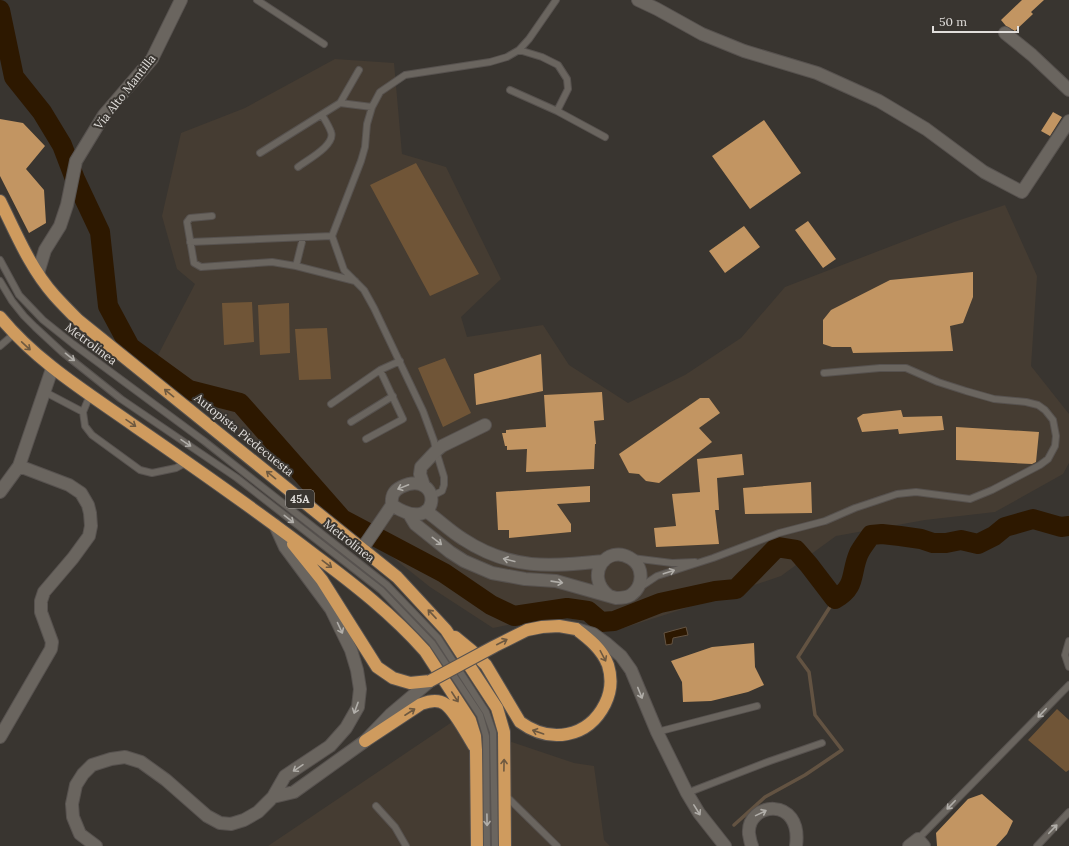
<svg xmlns="http://www.w3.org/2000/svg" width="1069" height="846" viewBox="0 0 1069 846" font-family="Lora,serif">
<rect width="100%" height="100%" fill="#393530"/>
<path fill="#453c32" d="M335,59L394,63L402,154L446,167L501,279L461,317L467,337L543,325L569,365L628,403L685,375L741,338L785,287L954,222L1005,205L1037,276L1031,366L1069,414V463L1063,474L995,512L925,520L836,536L781,576L677,611L614,631L579,620L560,617L541,618L493,628L430,587L259,451L157,357L195,284L177,269L162,216L181,133L245,108Z
M452,722L574,763L594,766L604,840L610,846H268Z"/>
<path fill="#705537" d="M416,163L479,274L430,296L370,185Z
M252,302L254,342L224,345L222,303Z
M289,303L290,353L260,355L258,305Z
M327,328L331,379L299,380L295,329Z
M445,358L471,413L443,427L418,368Z
M1057,709L1069,720V770L1066,772L1028,740Z"/>
<path fill="#2d1800" stroke="#635342" d="M686,627L688,635L673,638L672,644L666,645L664,633Z"/>
<g fill="none" stroke-linecap="round" stroke-linejoin="round">
<path stroke="#635342" stroke-width="3.5" d="M734,825L765,797L805,775L842,750L815,715L809,672L798,657L835,599"/>
<path stroke="#2d1800" stroke-width="20" d="M0,10L14,77L42,112L62,145L75,179L100,232L108,306L130,347L189,390L240,403L342,519L444,573L491,605L514,616L567,608L588,611L601,622L614,621L660,603L715,591L736,589L777,547L796,550L809,565L835,599C857,587 850,573 859,553C862,547 867,541 871,535L882,534L900,536L921,539L933,543H946L961,540L978,544L994,536L1005,527L1033,519L1061,527L1069,526"/>
</g>
<path fill="#c29562" d="M1022,0H1044L1031,12L1033,14L1015,31L1006,26L1001,20Z
M1053,112L1062,117L1050,136L1041,131Z
M0,119L23,123L45,146L26,169L44,190L46,223L29,233L0,176Z
M764,120L801,173L750,209L712,156Z
M808,221L836,259L823,268L795,230Z
M744,226L760,247L725,273L709,251Z
M973,272V297L963,323L950,326L953,351L853,353L851,347H832L823,344V320L831,310L890,280Z
M541,354L543,391L476,405L474,374Z
M602,392L604,420L594,421L596,444H595L594,469L526,472L527,449L507,450V446H505L502,433H506V430L546,427L544,395Z
M700,398H709L720,413L699,428L712,442L659,483L646,481L639,474L629,473L619,454Z
M901,410L903,417L942,416L944,430L899,434L898,429L862,432L857,418L863,414Z
M956,427L1039,432L1036,462L1032,464L956,460Z
M742,454L744,475L717,478L719,510H715L719,544L656,547L654,528L676,526L672,494L700,492L697,459Z
M811,482L812,513L745,514L743,488Z
M590,486V502L557,504L571,524V532L509,538V530H498L496,492Z
M754,643L755,667L764,685L748,692L711,701L683,702L682,682L671,661L712,647Z
M982,794L1013,821L1007,834L996,846H937L936,833L968,799Z"/>
<g fill="none" stroke-linecap="round" stroke-linejoin="round">
<defs>
<path id="lane" d="M257,0L324,44
M510,90L557,111L568,89L567,79L558,65L542,57L519,50
M340,103L359,70
M557,111L605,137
M260,153L340,103L372,107
M298,167C307,160 336,145 331,132C329,126 325,120 322,115
M212,216L190,218L187,222L194,263L201,267L272,262L296,266L355,281
M332,236L344,270L364,290L374,308L423,411L434,441L436,451L444,477V485L442,491L432,496
M190,242L332,236L361,161L365,147L367,124L372,107L380,92L405,75L490,62L507,57L519,50L529,39L556,0
M0,260L19,295L43,320L73,344L204,441L387,585L438,638L486,712L493,732L495,846
M296,266L303,238
M0,281L12,301L24,316L35,327L62,352L121,399L237,478L381,590L432,643L480,715L486,736L487,846
M0,346L14,334
M45,392L83,412
M90,395L83,412L85,426L92,435L140,470L152,473L176,468L187,462
M331,404L380,370L400,361
M351,422L393,396
M366,439L403,419L380,370
M632,558L672,563L695,562
M639,588L657,576L713,558L779,533L825,521L855,508L897,494L916,492L970,499L992,490L1040,465L1048,459L1055,446L1056,436L1053,420L1045,410L1038,405L1026,402L994,399L966,391L938,382L906,368H880L824,373
M1069,641L1065,655L1069,667
M657,732L757,706
M687,793L770,761L822,743
M505,795L557,846
M376,806L395,827L406,846
M918,839L1069,685
M1037,846L1069,812"/>
<path id="street" d="M638,0L657,9L702,34L744,51L817,73L879,101L926,129L984,172L1022,192L1069,121
M1005,33L1032,55L1069,90
M38,273L45,250L60,226L67,205L76,161L104,115L152,59L181,0
M424,486L420,474L421,467L436,451L442,446L485,425
M0,492L19,466L52,369
M426,511C439,520 450,531 463,539C510,570 550,567 604,561
M409,514L415,524L450,552L464,561L492,573L525,579L556,581L616,598C621,598 626,598 631,595C644,586 644,566 630,558C607,544 584,575 608,595
M362,549L392,505C391,496 393,491 401,487C443,467 443,539 392,505
M576,629L593,634L607,644L621,656L631,670L657,732L687,793L699,813L725,846
M0,737L51,649L52,642L41,612V601L44,592L73,558L89,536L91,526L90,513L88,505L81,493L69,485L19,466
M273,797L294,792L365,741L391,714L430,681
M96,846L80,834L73,817L72,804L76,785L83,774L92,765L111,759L125,757L141,762L166,780L207,816L220,823L231,824L244,820L258,812L273,797L285,776L330,746L346,728L358,707L360,689L357,670L351,650L331,609L285,547L275,525
M752,846C750,842 750,838 749,834C746,802 803,795 796,846
M909,846L918,839L924,846"/>
<path id="highway" d="M0,201C16,233 30,268 54,295C62,304 70,312 78,320L397,577L446,630L497,708L504,732L505,846
M0,317C38,363 88,393 136,427C197,469 257,511 316,556C355,585 392,614 425,651L470,720L475,736L476,750L477,846
M293,544L322,580L377,667L393,678L410,683L430,681
M455,637L472,651L486,665L520,722C550,744 588,738 605,704C611,692 612,678 608,665C602,649 589,639 576,629
M365,741L421,704C429,701 438,699 445,704C455,711 467,735 474,746"/>
</defs>
<use href="#lane" stroke="#57524f" stroke-width="8"/>
<use href="#street" stroke="#57524f" stroke-width="14"/>
<use href="#highway" stroke="#57524f" stroke-width="14"/>
<use href="#lane" stroke="#6a655f" stroke-width="6"/>
<use href="#street" stroke="#6a655f" stroke-width="12"/>
<use href="#highway" stroke="#cf9b5e" stroke-width="12"/>
<defs>
<path id="highway-bridge" d="M430,681L495,646L527,630L542,627L559,626L576,629"/>
</defs>
<use href="#highway-bridge" stroke="#57524f" stroke-width="14" stroke-linecap="butt"/>
<use href="#highway-bridge" stroke="#cf9b5e" stroke-width="12"/>
</g>
<defs><path id="oneway-shaft" d="M-6 0H5M1.5-3L5.5 0L1.5 3" fill="none" stroke-width="1.6" stroke-linecap="round" stroke-linejoin="round"/></defs>
<g stroke="#6e5940">
<use href="#oneway-shaft" transform="translate(26 346) rotate(43)"/>
<use href="#oneway-shaft" transform="translate(169 393) rotate(-141)"/>
<use href="#oneway-shaft" transform="translate(131 423) rotate(35)"/>
<use href="#oneway-shaft" transform="translate(271 475) rotate(-141)"/>
<use href="#oneway-shaft" transform="translate(327 564) rotate(37)"/>
<use href="#oneway-shaft" transform="translate(432 614) rotate(-133)"/>
<use href="#oneway-shaft" transform="translate(502 642) rotate(-27)"/>
<use href="#oneway-shaft" transform="translate(603 656) rotate(62)"/>
<use href="#oneway-shaft" transform="translate(455 697) rotate(57)"/>
<use href="#oneway-shaft" transform="translate(410 712) rotate(-33)"/>
<use href="#oneway-shaft" transform="translate(538 732) rotate(-161)"/>
<use href="#oneway-shaft" transform="translate(504 765) rotate(-89)"/>
</g>
<g stroke="#b1aea9">
<use href="#oneway-shaft" transform="translate(70 357) rotate(39)"/>
<use href="#oneway-shaft" transform="translate(186 443) rotate(34)"/>
<use href="#oneway-shaft" transform="translate(403 487) rotate(158)"/>
<use href="#oneway-shaft" transform="translate(289 519) rotate(38)"/>
<use href="#oneway-shaft" transform="translate(437 541) rotate(38)"/>
<use href="#oneway-shaft" transform="translate(509 560) rotate(-166)"/>
<use href="#oneway-shaft" transform="translate(669 572) rotate(-18)"/>
<use href="#oneway-shaft" transform="translate(557 582) rotate(8)"/>
<use href="#oneway-shaft" transform="translate(340 628) rotate(65)"/>
<use href="#oneway-shaft" transform="translate(640 693) rotate(68)"/>
<use href="#oneway-shaft" transform="translate(356 708) rotate(110)"/>
<use href="#oneway-shaft" transform="translate(1042 713) rotate(134)"/>
<use href="#oneway-shaft" transform="translate(298 768) rotate(146)"/>
<use href="#oneway-shaft" transform="translate(951 805) rotate(134)"/>
<use href="#oneway-shaft" transform="translate(697 810) rotate(58)"/>
<use href="#oneway-shaft" transform="translate(761 813) rotate(-26)"/>
<use href="#oneway-shaft" transform="translate(487 820) rotate(89)"/>
<use href="#oneway-shaft" transform="translate(1053 829) rotate(-46)"/>
</g>
<g text-anchor="middle" stroke-width="4" stroke-linejoin="round" paint-order="stroke">
<rect fill="#393530" stroke="#afaba8" stroke-width="1" x="286" y="490" width="28" height="18" rx="3"/>
<g font-size="11" font-weight="bold" fill="#e1dedb">
<text x="300" y="503">45A</text>
</g>
<g font-size="12" fill="#e1dedb" stroke="#393530">
<text transform="translate(125 92) rotate(-52)" y="4">Vía Alto Mantilla</text>
<text transform="translate(91 344) rotate(37)" y="4">Metrolínea</text>
<text transform="translate(244 435) rotate(39)" y="4">Autopista Piedecuesta</text>
<text transform="translate(349 541) rotate(38)" y="4">Metrolínea</text>
</g>
</g>
<path d="M933 26v6h85v-6" fill="none" stroke="#e1dedb" stroke-width="2"/>
<text x="939" y="26" font-size="12" fill="#e1dedb" stroke="#393530" stroke-width="3" paint-order="stroke">50 m</text>
</svg>
